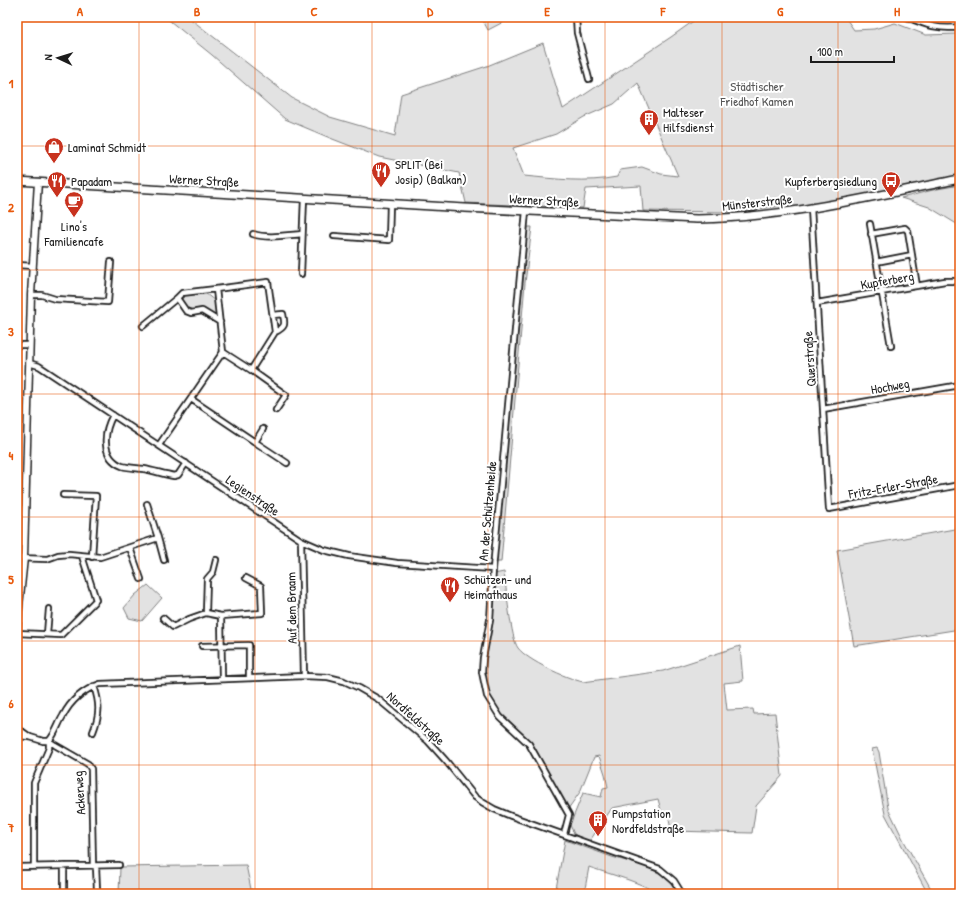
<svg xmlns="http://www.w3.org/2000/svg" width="977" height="911" viewBox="0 0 977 911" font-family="'Patrick Hand',sans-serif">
<rect width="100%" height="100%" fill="#fff"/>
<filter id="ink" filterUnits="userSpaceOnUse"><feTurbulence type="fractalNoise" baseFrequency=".025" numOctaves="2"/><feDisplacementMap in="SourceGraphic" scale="8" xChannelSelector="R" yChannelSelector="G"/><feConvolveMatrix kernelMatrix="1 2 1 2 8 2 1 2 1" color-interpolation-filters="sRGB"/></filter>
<g filter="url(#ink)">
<path fill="#e2e2e2" stroke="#7f7f7f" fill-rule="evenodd" d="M165,17H188L292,98L330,117L395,136L401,94L487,66L543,43L563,109L671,37L699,17H845L854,30L874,29L895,23L926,35L955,34L960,33V176L808,208L783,206L730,212L643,211L641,186L586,189L583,208L466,203L459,173L379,157L330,138L285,119L212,55ZM638,83L678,176L661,174L642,167L620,170L617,177C586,183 556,179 524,176L513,148L556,134L584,117L614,104Z
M481,17H513L488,30Z
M960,185V226L929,207L901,198L937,189Z
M528,227H532L525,283L501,562H496Z
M205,293L215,301L217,317L202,310L191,311L188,309L181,300L187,294Z
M960,528V629L854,646L837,550Z
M504,572C506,586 511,639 518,648C528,661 566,678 583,682L663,671L740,646L743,681L724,683L727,710L753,709L754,714L775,713L782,776L756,806L752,833L671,831L668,812L662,814L658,799L612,808L589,842L574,834L570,825L583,793L601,797L603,788L608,787L605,774L599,756L594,757L580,792L568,809L532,743L499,711L490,695L486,683L484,669L492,624L494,574Z
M148,585L162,598L142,621L129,618L124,608L135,595Z
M877,748L879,752L888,808L904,841L934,894H928L885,814L872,749Z
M565,840L612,857L644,866L661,874L671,883L678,894H656C649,884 602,872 589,867L584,894H555Z
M246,865L252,894H119L120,867Z"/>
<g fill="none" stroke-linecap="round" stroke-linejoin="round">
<defs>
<path id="minor" d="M576,17L577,33L589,79
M907,17C926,25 939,30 960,27
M811,208L829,509L960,485
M526,211L493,569L490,620L483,658L482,672L487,696L500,717L529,744L569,815L564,834
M870,224L891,346
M253,234C268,239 287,235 302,234
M871,234L905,228L908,231L917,286
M334,236L389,240L390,203
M876,262L912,255
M17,265L33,266
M301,274L304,198
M216,289L268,282L275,332L251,370L286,395L276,410
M31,295H42L55,299L108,302L111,262
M817,303L945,281H954L960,284
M273,315L283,314C285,324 286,327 275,332
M143,326L177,298
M17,345H29
M223,352L251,370
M29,363L39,366L301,540L324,550L349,556L397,563L493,569
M191,399L255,442L263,429
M823,409L960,385
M113,415C104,431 100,457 122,466C129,468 137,468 144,469C154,471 164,474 174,476L178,475L186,463
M255,442L287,463
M159,445L223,352L216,289L182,293L177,298L186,311L191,313L202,311L220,322
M63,495L96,496L92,557
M158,538L164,560
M301,540L304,676
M130,548L141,579
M17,558L47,559L58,555L69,554L100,557L158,538L147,504
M206,613L207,579L213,572L216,560
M221,616L222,678
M163,618L173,627L189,619L206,613L221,616L262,613L261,586L246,578
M17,633L61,635L96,600L82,556
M47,634L49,609
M202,646L249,645V678
M17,730L23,732L30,737
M93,732C100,714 100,704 94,686
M17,736L30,737L43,741H49C56,733 58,724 63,716C71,700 83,690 100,684L304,676L328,677L344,681L359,688L378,699L428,741L446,761L475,797L482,802L494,809L511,816L660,869L674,881L682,894
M49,741L55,745L88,764L91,769L93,866
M34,866V783L49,748V741
M64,866V889
M96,866L97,890
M17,867L119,865"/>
<path id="tertiary" d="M17,626L24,558L31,295L38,182"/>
<path id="primary" d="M17,181L465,208L697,219C786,218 873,196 960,179"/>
</defs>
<use href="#minor" stroke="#1c1c1c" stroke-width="8"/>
<use href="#tertiary" stroke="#1c1c1c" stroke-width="9"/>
<use href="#primary" stroke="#1c1c1c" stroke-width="10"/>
<use href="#minor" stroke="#fff" stroke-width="4.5"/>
<use href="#tertiary" stroke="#fff" stroke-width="6"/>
<use href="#primary" stroke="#fff" stroke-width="7"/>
</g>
</g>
<path fill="none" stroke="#e8590c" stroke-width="1" stroke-opacity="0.55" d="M139,17V894M255,17V894M372,17V894M488,17V894M605,17V894M722,17V894M838,17V894M17,146H960M17,270H960M17,394H960M17,517H960M17,641H960M17,765H960"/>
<defs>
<symbol id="building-pin" viewBox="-11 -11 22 30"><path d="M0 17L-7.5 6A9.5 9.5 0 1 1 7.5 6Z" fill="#c8321e" stroke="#fff"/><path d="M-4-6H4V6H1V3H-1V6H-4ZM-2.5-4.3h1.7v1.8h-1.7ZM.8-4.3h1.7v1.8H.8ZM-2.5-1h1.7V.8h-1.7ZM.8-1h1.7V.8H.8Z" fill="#fff"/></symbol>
<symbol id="shop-pin" viewBox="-11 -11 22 30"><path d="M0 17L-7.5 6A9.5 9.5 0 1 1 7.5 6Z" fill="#c8321e" stroke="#fff"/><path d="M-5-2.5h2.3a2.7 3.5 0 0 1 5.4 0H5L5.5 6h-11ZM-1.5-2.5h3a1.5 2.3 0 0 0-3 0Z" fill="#fff"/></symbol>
<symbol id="restaurant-pin" viewBox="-11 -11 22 30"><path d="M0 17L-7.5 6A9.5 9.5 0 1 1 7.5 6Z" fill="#c8321e" stroke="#fff"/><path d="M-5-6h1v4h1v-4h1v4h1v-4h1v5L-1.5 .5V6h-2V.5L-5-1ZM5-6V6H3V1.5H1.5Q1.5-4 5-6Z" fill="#fff"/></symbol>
<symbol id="bus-pin" viewBox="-11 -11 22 30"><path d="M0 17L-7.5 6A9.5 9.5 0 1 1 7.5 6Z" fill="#c8321e" stroke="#fff"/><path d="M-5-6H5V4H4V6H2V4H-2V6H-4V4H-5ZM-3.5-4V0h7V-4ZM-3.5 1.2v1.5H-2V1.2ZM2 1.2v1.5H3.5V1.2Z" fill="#fff"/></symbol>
<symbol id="cafe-pin" viewBox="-11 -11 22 30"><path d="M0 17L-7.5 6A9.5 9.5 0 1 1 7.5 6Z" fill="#c8321e" stroke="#fff"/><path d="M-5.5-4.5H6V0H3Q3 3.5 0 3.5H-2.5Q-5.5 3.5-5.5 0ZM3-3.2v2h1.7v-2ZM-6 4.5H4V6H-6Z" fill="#fff"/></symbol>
</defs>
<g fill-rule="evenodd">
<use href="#building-pin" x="638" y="108" width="22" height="30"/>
<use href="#shop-pin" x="43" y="136" width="22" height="30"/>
<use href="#restaurant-pin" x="370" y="160" width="22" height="30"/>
<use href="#restaurant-pin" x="46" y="170" width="22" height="30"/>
<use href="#bus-pin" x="880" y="170" width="22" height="30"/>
<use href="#cafe-pin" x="63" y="190" width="22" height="30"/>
<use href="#restaurant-pin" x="439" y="575" width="22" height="30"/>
<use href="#building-pin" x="587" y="809" width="22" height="30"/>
</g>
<g text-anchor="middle" stroke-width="4" stroke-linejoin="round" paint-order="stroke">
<g font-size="13" fill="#575757" stroke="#fff">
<text x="757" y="91">Städtischer<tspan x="757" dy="15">Friedhof Kamen</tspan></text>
</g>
<g font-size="13" fill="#1c1c1c" stroke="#fff" text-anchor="start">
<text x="663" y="117">Malteser<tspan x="663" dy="15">Hilfsdienst</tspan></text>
<text x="68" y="152">Laminat Schmidt</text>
<text x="395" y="169">SPLIT (Bei<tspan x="395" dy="15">Josip) (Balkan)</tspan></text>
<text x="71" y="186">Papadam</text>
<text x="877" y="186" text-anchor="end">Kupferbergsiedlung</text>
<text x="74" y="231" text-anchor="middle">Lino's<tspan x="74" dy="15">Familiencafe</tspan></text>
<text x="464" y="584">Schützen- und<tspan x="464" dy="15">Heimathaus</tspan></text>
<text x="612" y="818">Pumpstation<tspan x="612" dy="15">Nordfeldstraße</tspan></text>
</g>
<g font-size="13" fill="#1c1c1c" stroke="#fff">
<text transform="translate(204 180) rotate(3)" y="5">Werner Straße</text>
<text transform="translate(544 200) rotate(3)" y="5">Werner Straße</text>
<text transform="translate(757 202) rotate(-6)" y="5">Münsterstraße</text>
<text transform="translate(887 280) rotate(-10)" y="5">Kupferberg</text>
<text transform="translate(809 359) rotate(-94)" y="5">Querstraße</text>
<text transform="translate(890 386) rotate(-10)" y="5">Hochweg</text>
<text transform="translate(893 486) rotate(-10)" y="5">Fritz-Erler-Straße</text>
<text transform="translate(253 495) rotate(34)" y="5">Legienstraße</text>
<text transform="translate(487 511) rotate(-85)" y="5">An der Schützenheide</text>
<text transform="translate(291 608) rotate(-91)" y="5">Auf dem Braam</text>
<text transform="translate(416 718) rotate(42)" y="5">Nordfeldstraße</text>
<text transform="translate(79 793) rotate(-94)" y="5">Ackerweg</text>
</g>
</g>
<rect width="977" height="911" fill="none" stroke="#fff" stroke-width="44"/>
<g transform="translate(58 58) rotate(274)" stroke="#ffffff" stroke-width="3" paint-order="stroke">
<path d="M0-3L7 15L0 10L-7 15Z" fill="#1c1c1c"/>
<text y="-6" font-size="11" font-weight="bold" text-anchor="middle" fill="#1c1c1c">N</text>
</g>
<path d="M811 56v6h83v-6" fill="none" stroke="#1c1c1c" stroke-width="2"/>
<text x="817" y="56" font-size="12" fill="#1c1c1c" stroke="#ffffff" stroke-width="3" paint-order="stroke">100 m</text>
<rect x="22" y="22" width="933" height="867" fill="none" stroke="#e8590c" stroke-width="1.5"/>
<g font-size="13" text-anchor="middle" font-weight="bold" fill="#e8590c">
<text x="80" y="16">A</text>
<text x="197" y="16">B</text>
<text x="314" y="16">C</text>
<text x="430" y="16">D</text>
<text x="547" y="16">E</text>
<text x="663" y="16">F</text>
<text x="780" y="16">G</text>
<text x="897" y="16">H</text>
<text x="11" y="88">1</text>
<text x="11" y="212">2</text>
<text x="11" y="336">3</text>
<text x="11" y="460">4</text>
<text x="11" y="584">5</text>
<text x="11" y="708">6</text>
<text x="11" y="832">7</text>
</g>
</svg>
